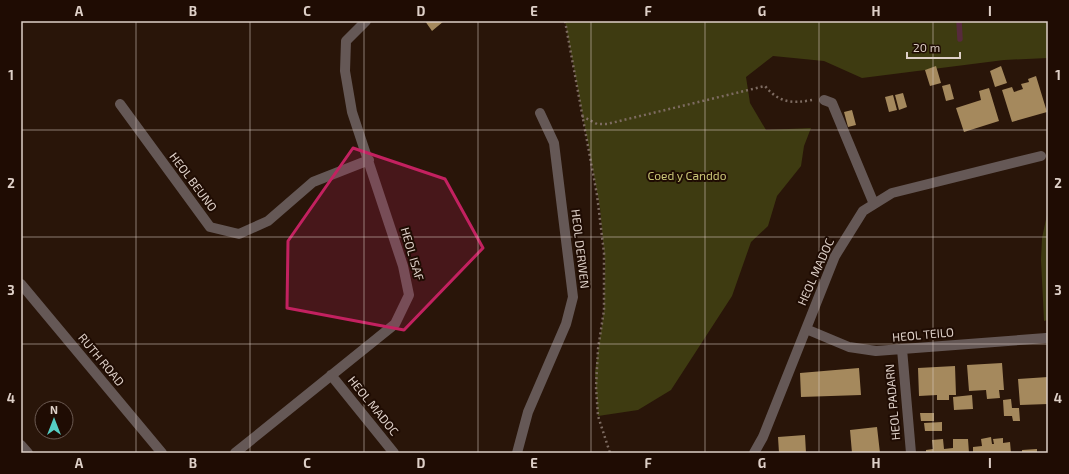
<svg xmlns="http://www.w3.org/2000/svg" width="1069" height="474" viewBox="0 0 1069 474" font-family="'Exo 2',sans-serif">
<rect width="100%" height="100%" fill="#291509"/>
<path fill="#3e3b11" d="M565,21H1048V58L1004,60L862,78L824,61L773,56L746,77L750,103L766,130L811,128L804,146L801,166L777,196L768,226L751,242L732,296L671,390L638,410L598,416L595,372L604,310L605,262L600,208Z
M1048,210V320L1044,321L1041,260L1042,238Z"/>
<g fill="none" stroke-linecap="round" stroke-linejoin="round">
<path stroke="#572a3c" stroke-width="5.5" d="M959,21L960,39"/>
</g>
<path fill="#a5895d" d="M425,21H444L432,31Z
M936,66L941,83L930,86L925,70Z
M1001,66L1007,83L995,87L990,71Z
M1036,76L1047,112L1012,122L1002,90L1012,87L1014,92L1023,89L1021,84L1029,82L1028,79Z
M950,84L954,99L946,101L942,86Z
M989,88L999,121L964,132L956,108L981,100L979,91Z
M903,93L907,107L899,110L895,95Z
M893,95L897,110L889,112L885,97Z
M852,110L856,125L848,127L844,112Z
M1002,363L1004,390H999L1000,398L987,399L986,390L969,391L967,365Z
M955,366L956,395H949V400H937V395L919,396L918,368Z
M859,368L861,395L801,397L800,373Z
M1048,377V404L1020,405L1018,379Z
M972,395L973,409L954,410L953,397Z
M1011,399L1012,408H1019L1020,421H1013L1012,416H1004L1003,400Z
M920,413H934V421H921Z
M942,422V431H925L924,423Z
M877,427L880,453H852L850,430Z
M805,435L806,453H779L778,437Z
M991,437L992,444H994L993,439L1003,438V443L1010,442L1011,453H973V447L982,446L981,439Z
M943,439L944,449L953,448V439H968L969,453H926V450L933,449L932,440Z
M1037,449V453H1022V450Z"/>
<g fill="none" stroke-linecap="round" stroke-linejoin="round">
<path stroke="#7d6b61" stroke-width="2.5" stroke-dasharray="2 3" stroke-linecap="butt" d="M565,21L597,195L604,253V310L598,349L596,387L598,416L610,453
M582,116L597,124H607L765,86C778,102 791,104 812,100"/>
<path stroke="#655856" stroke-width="10" d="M824,100L832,103L874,204
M120,104L210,227L239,234L268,221L313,182L369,160
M21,284L162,453
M806,329L849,347L876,351L1046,338
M902,349L911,453
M331,375L394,453
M21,445L28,453
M235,453L395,324L409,295L403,266L352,112L345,71L346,41L366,21
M517,453L528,412L566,324L573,297L554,143L540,113
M754,453L763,437L835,256L863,211L892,193L1041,156"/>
</g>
<path fill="#c32160" fill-opacity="0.2" stroke="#c32160" stroke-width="3" stroke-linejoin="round" d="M353,148L445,179L483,248L404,330L287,308L288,241Z"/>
<path fill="none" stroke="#ded0c8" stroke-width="1" stroke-opacity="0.55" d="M136,21V453M250,21V453M364,21V453M478,21V453M591,21V453M705,21V453M819,21V453M933,21V453M21,130H1048M21,237H1048M21,344H1048"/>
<g text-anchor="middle" stroke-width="4" stroke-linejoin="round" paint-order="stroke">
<g font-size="12" fill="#c8c476" stroke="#1f0c03">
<text x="687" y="180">Coed y Canddo</text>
</g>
<g font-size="12" fill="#ded0c8" stroke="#1f0c03">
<text transform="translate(193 182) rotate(53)" y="4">HEOL BEUNO</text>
<text transform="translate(580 249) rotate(83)" y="4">HEOL DERWEN</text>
<text transform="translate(412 254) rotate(74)" y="4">HEOL ISAF</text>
<text transform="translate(816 272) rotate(-66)" y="4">HEOL MADOC</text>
<text transform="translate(923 335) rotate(-5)" y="4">HEOL TEILO</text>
<text transform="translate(101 360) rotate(50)" y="4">RUTH ROAD</text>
<text transform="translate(893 402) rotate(-95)" y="4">HEOL PADARN</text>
<text transform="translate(373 406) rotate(51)" y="4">HEOL MADOC</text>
</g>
</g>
<rect width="1069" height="474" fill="none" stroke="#1f0c03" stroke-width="44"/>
<g transform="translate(54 420)"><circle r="19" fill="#1f0c03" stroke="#6b5a52"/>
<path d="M0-3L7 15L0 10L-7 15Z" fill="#55cec4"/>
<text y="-6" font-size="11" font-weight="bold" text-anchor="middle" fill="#ded0c8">N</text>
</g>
<path d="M907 52v6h53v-6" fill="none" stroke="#ded0c8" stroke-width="2"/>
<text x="913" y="52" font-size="12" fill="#ded0c8" stroke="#1f0c03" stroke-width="3" paint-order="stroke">20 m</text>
<rect x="22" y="22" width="1025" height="430" fill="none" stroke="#ded0c8" stroke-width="1.5"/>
<g font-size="13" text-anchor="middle" font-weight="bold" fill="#ded0c8">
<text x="79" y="16">A</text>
<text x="193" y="16">B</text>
<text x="307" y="16">C</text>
<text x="421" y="16">D</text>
<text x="534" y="16">E</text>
<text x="648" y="16">F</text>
<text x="762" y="16">G</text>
<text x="876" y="16">H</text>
<text x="990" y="16">I</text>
<text x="11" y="80">1</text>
<text x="1058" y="80">1</text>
<text x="11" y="188">2</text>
<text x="1058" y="188">2</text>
<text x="11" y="295">3</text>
<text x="1058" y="295">3</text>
<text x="11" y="403">4</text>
<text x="1058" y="403">4</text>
<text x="79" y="468">A</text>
<text x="193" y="468">B</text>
<text x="307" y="468">C</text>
<text x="421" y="468">D</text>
<text x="534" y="468">E</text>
<text x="648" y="468">F</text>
<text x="762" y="468">G</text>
<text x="876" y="468">H</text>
<text x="990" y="468">I</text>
</g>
</svg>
